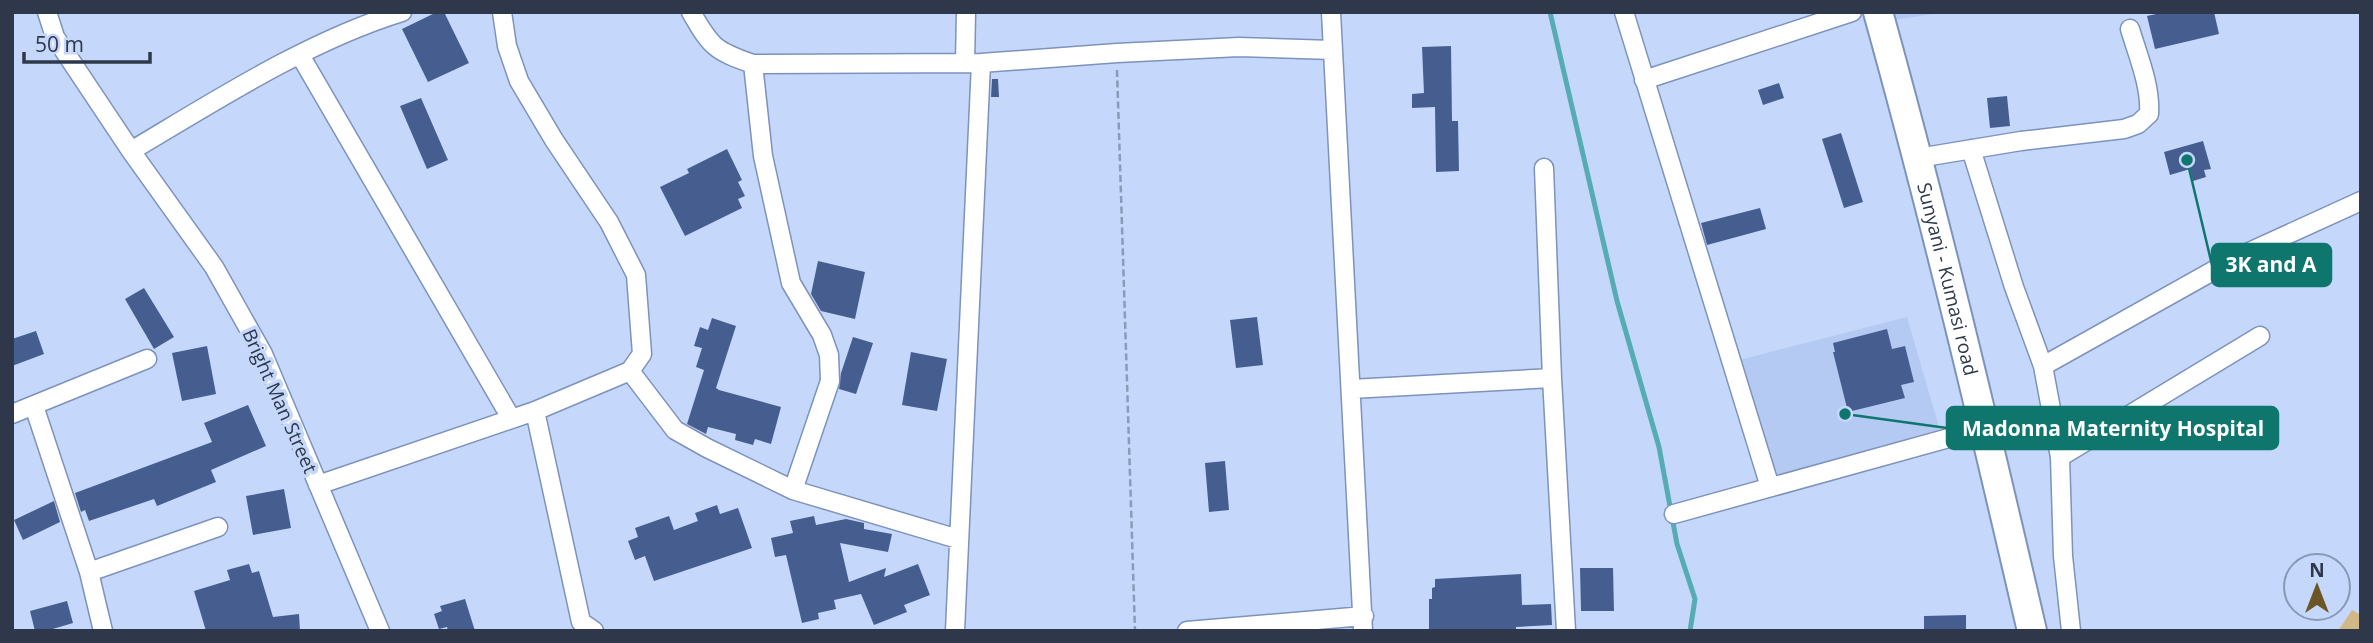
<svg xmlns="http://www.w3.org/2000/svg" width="2373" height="643" viewBox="0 0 2373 643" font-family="'Open Sans',sans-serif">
<rect width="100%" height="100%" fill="#c5d8fc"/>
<path fill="#b5caf3" d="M1886,12H1947L1888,21Z
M1907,317L1941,434L1776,480L1739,360Z"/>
<path fill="#d1b886" d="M2352,610L2361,615V631H2338Z"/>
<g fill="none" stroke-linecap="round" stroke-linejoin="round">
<path stroke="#56acb4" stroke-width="5" d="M1550,12L1617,301L1659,447L1677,544L1695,599L1690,631"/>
</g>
<path fill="#465e8f" d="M437,12H444L469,63L428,82L402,29Z
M2165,12H2214L2219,34L2155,49L2147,16Z
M1451,46L1452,121H1458L1459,171L1436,172L1435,107L1412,108V94L1424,93L1422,47Z
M992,79H998L999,97H991Z
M1779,83L1784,98L1763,105L1758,90Z
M2007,96L2010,126L1990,128L1987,98Z
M421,98L448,160L427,169L400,106Z
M1841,133L1863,202L1844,208L1822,139Z
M2203,141L2211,169L2204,170L2206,177L2193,181L2190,169L2170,175L2164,152Z
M727,149L742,180L738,182L745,196L738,199L742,208L685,236L660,187L689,173L687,169Z
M1760,208L1766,229L1707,245L1701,223Z
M818,261L865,272L855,319L821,311L811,294Z
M144,288L174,337L154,349L125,299Z
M1257,317L1263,365L1236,368L1230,320Z
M712,318L736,326L716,388L719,390L781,407L771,444L755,439L753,445L735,440L736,434L708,427L706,434L687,424L704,370L696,367L702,348L694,346L700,327L708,330Z
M1887,329L1892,349L1905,346L1914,382L1901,385L1905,398L1848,412L1833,352H1835L1833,343Z
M36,331L44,354L12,366V339Z
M853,337L873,343L856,394L839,389L841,373Z
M207,346L216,394L182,401L172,353Z
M911,352L947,359L937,411L902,405Z
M248,405L266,446L211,470L216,482L157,506L154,499L89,521L85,510L81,512L75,493L212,442L204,423Z
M1225,461L1229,510L1209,512L1205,463Z
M284,489L291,528L253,535L246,496Z
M54,501L60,522L23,540L14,520Z
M717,505L720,514L738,508L752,548L654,581L645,556L635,560L628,541L638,537L635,528L669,516L674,530L698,521L695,513Z
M814,516L816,525L846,519L864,523V529L892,534L888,552L840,543L849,582L886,568L884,577L918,564L930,595L904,605L907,612L874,625L861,594L834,600L836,609L818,613L819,619L802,623L786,555L775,557L771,538L793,533L790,521Z
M249,564L252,573L259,571L273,617L299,614L300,631H206L194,591L230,580L227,570Z
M1580,568H1613L1614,611H1581Z
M1521,574L1522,605L1551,604L1552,625L1516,627V631H1429V599H1432V588L1435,587V579Z
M465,599L475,631H448L447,627L439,629L434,614L442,611L440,606Z
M67,601L73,623L46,631H35L30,611Z
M1966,615V631H1924V616Z"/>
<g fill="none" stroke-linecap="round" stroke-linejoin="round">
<defs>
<path id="street" d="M47,12L55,37L131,151L214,267L263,354L380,631
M691,12C711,47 715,51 753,64L981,63L1117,53L1239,47L1332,50
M1331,12L1363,631
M1624,12L1770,487
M300,55L511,418
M965,63L966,12
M753,64L763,156L791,283L822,335L829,355L830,381L793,490
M1644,80L1852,12
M1971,149L2014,287L2043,366L2060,457L2063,556L2071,631
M131,151C215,101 308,41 402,12
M1918,158L2021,141L2124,129L2138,124L2149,114C2151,86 2138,56 2130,29
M1544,168L1552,378L1566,631
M2043,366L2236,258L2361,201
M630,371L675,430L707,448L793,490L958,539
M1351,389L1552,378
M34,406L89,572L103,631
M535,411L581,622L594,631
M12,414L147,359
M2060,457L2260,336
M318,485L535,411L630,371L642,354L636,275L609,222L554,140L519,81L507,46L502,12
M1674,514L1985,428
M89,572L218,527
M955,631L981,63
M1187,631L1364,616"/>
<g id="primary">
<path id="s1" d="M1878,12C1935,217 1984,424 2032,631"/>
</g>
</defs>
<use href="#street" stroke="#7d92bc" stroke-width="21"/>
<use href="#primary" stroke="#7d92bc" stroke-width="32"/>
<path stroke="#8b9ab7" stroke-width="2.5" stroke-dasharray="7 3.5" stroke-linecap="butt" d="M1117,70L1135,631"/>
<use href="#street" stroke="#fff" stroke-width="18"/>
<use href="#primary" stroke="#fff" stroke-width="28"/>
</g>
<g text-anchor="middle" stroke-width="7" stroke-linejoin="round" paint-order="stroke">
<g font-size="19" fill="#2f384a" stroke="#c5d8fc">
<text dy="7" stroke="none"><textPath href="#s1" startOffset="276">Sunyani - Kumasi road</textPath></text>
<text transform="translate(280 401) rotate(66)" y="7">Bright Man Street</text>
</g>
</g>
<path fill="none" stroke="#0f766e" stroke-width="2.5" d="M2187 160L2212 265M1845 414L1947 428"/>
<g fill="#0f766e" stroke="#c5d8fc" stroke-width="2.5">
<circle cx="2187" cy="160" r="7"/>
<circle cx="1845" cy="414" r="7"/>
</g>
<g fill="#0f766e" stroke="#0f766e" stroke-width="2.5">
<rect x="2212" y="244" width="119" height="42" rx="7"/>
<rect x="1947" y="407" width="331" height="42" rx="7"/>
</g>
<g font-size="21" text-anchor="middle" font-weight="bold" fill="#fff">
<text x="2271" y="272">3K and A</text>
<text x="2113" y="436">Madonna Maternity Hospital</text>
</g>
<rect width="2373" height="643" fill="none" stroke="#2f384a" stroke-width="28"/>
<g transform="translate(2317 587)"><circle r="33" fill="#c5d8fc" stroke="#8998b5" stroke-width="2"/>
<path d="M0-5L12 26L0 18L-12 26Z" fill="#6d5626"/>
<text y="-10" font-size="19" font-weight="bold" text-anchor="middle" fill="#2f384a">N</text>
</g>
<path d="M24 52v10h126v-10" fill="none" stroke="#2f384a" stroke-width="3.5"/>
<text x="35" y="52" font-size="21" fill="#2f384a" stroke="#c5d8fc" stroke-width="5" paint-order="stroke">50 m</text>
</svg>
